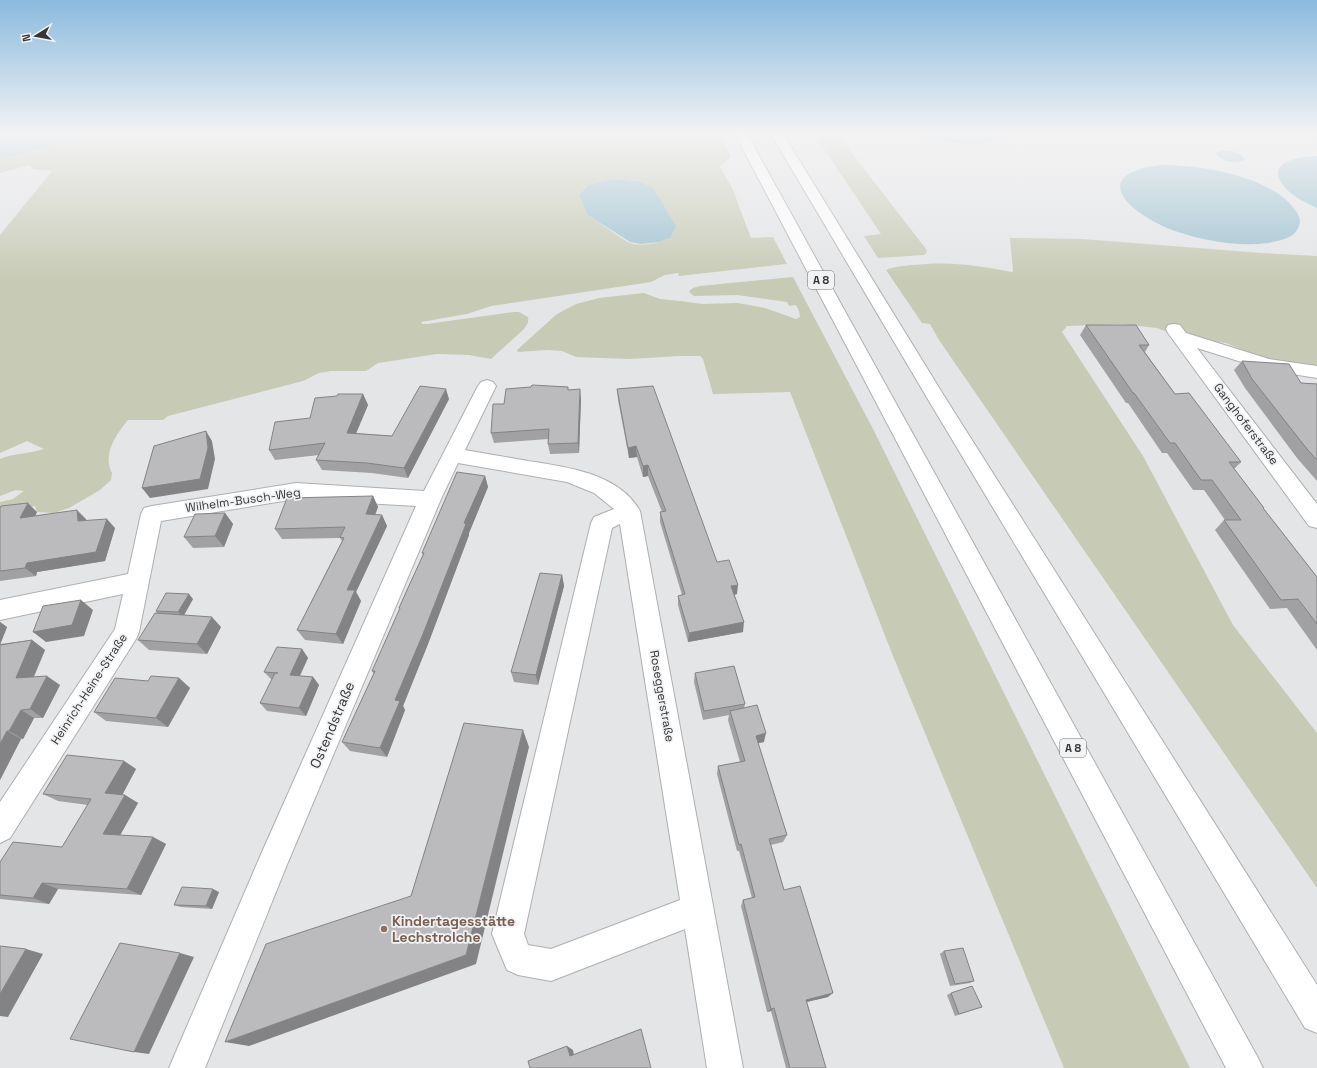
<svg xmlns="http://www.w3.org/2000/svg" width="1317" height="1068" viewBox="0 0 1317 1068" font-family="'Space Grotesk',sans-serif">
<rect width="100%" height="100%" fill="#e4e5e7"/>
<path fill="#c7cab5" fill-rule="evenodd" d="M88,134H720L731,157L720,166L733,190L751,238L773,237L787,264L679,276L678,273L665,275L651,282L491,306L467,314L421,322L423,324H427L514,312H519L528,317C529,323 527,325 523,330L491,359L469,355L437,354L378,363L366,371H331L319,373L303,381L168,416L163,420H128C116,434 102,455 112,473L111,480L100,490L69,508L54,513L37,512L35,506L25,507L0,517V502L13,499L24,491L16,490L0,496V459C14,453 29,454 44,449L27,441L0,453V235L52,171L33,169L30,165L0,173V159L85,137ZM613,179L637,181L670,238C658,243 642,247 630,243C621,239 598,221 588,215L589,185Z
M814,134H839L858,161L926,249L927,252L924,255L878,258L864,236L881,234Z
M1010,238L1082,239L1262,253L1317,256V371L1267,360L1226,343L1180,337L1157,328L1121,324L1067,326L1062,332L1143,456L1233,625L1317,733V888L939,340L930,324L922,323L886,270C894,266 904,266 913,265C950,261 976,265 1012,272L1013,271Z
M793,277L873,429L1190,1068H1064L893,656L790,392L713,394L703,359L700,356H679L630,359L576,357L562,351L547,350L518,352L517,350L557,314L576,304L599,298L644,293L660,299L680,301L702,304L738,303L765,308L796,319L800,317L799,311L796,305L789,306L787,302L737,295L694,296L690,293L689,291L693,288L700,286Z"/>
<path fill="#9ec2d0" d="M0,134H88L85,137L0,159Z
M913,134H1010C983,150 941,143 913,134Z
M1220,151C1229,150 1240,151 1245,159C1238,165 1221,162 1216,153Z
M1317,156V208C1305,202 1291,196 1283,185C1265,161 1301,156 1317,156Z
M1161,165C1201,165 1271,176 1295,210C1300,216 1302,223 1297,230C1292,239 1277,241 1268,243C1238,247 1206,241 1178,232C1136,218 1081,175 1161,165Z
M613,179L637,181L653,188L676,226L670,238L659,242L641,244L630,242L588,215L579,195L589,185Z"/>
<g fill="none" stroke-linecap="round" stroke-linejoin="round">
<defs>
<path id="street" d="M1174,324L1180,325L1186,333L1269,359L1317,366V378L1267,370L1197,348L1317,504V528L1309,526L1168,333L1166,329L1168,325Z
M487,380L493,382L496,386L465,450C486,454 507,457 528,461C566,467 619,473 640,511L743,1068H707L685,929L551,981L518,975L507,970L492,934L591,523L594,517L614,509L594,493L567,482L458,463L441,499L286,867L205,1068H169L262,852L416,506L296,499L161,521L139,632L136,639L10,838L0,843V802L115,629L123,594L0,620V600L128,574L141,514L144,508L152,506L296,483L424,491L478,386L481,382ZM620,524L680,900L551,949L528,945L524,934L612,528Z"/>
<path id="highway" d="M735,134H747L1257,1056L1263,1068H1226Z
M771,134H783L946,399L1317,985V1033L1305,1028L929,401Z"/>
</defs>
<use href="#street" stroke="#adafb0" stroke-width="2"/>
<use href="#highway" stroke="#adafb0" stroke-width="2"/>
<use href="#street" fill="#fff" fill-rule="evenodd"/>
<use href="#highway" fill="#fff" fill-rule="evenodd"/>
</g>
<path fill="#a1a0a2" d="M1086,325L1149,345L1145,352L1175,394L1241,462L1234,469L1264,508V509L1317,577V650L1287,608L1270,609L1215,530L1224,520H1225L1204,490H1193L1167,453H1162L1128,403H1126L1080,335Z
M1242,361L1301,383L1317,384V481L1297,458L1245,388L1234,370Z
M617,389L717,562L737,594L734,595L743,632L688,642L678,605V596L682,595L660,522V512H662L648,476L643,477L637,457L629,458L618,400Z
M569,390L581,399L579,453L550,454L548,444V439L494,443L491,433L504,404Z
M363,394L368,405L356,433L392,436L449,399L408,478L372,473L322,470L316,460L319,455L275,460L269,450L310,418Z
M485,476L488,487L469,533V535L428,644L403,706L405,710L387,757L350,751L342,742L374,674L372,671L400,609L399,608L423,555L422,553Z
M373,496L378,507L375,515H382L387,526L356,592L361,601L343,644L305,640L297,630L342,541L340,538L282,539L275,529Z
M0,508L37,512L35,516L86,519V520L115,528L105,561L37,572L36,576L0,581Z
M225,513L233,524L224,547L193,548L184,537Z
M562,575L564,586L538,685L514,682L511,672Z
M193,599L184,615L221,627L207,654L149,650L138,640L157,613L156,611Z
M0,622L7,627L0,644L32,640L45,650L34,677L60,685L43,718H34L23,739H21L0,780Z
M302,649L308,658L300,676L313,677L319,685L306,716L267,711L260,703L272,680L264,672Z
M695,673L745,704L744,708L764,742L758,743L787,835L783,842L771,845L784,890L828,997L807,1002L826,1068H786L771,1011L767,1012L741,906L743,900L752,898L739,851H737L717,774L718,766L740,762L728,720L729,715L703,720L694,682Z
M179,678L190,688L168,727L106,721L94,712L148,681Z
M124,761L136,769L122,795H125L138,803L120,835L153,837L166,844L141,895L58,889L49,904L0,899V862L62,847L88,805L58,801L43,794Z
M219,892L212,909L181,907L174,905Z
M944,951L974,981L970,983L950,986L940,954Z
M951,993L982,1007L955,1016L947,995Z"/>
<path fill="#838284" d="M446,389L449,399L408,478L404,468Z
M580,389L581,399L579,453L578,443Z
M363,394L368,405L352,443L347,433Z
M206,431L212,441L215,459L208,489L150,498L142,488Z
M636,446L637,457L629,458L628,448Z
M648,465V476L643,477V466Z
M485,476L488,487L469,533V535L428,644L403,706L405,710L387,757L380,748L395,700L464,523Z
M373,496L378,507L371,525L366,514Z
M28,503L37,512L30,527L20,518Z
M77,510L86,519L87,530L78,521Z
M225,513L233,524L224,547L215,536Z
M382,515L387,526L356,592L361,601L343,644L336,634L347,590Z
M107,519L115,528L105,561L37,572L36,576L25,568L27,563Z
M562,575L564,586L538,685L536,675Z
M738,585L737,594L730,596L731,586Z
M189,594L193,599L183,617L178,612Z
M81,600L93,610L84,636L46,642L33,632Z
M212,617L221,627L207,654L197,644Z
M0,622L7,627L0,645Z
M744,622L743,632L688,642L689,633Z
M32,640L45,650L29,687L16,678Z
M302,649L308,658L296,683L290,675Z
M47,676L60,685L43,718L30,709Z
M313,677L319,685L306,716L299,708Z
M179,678L190,688L168,727L156,718Z
M21,710L34,718L23,739L9,731Z
M523,730L529,747L476,964L249,1046L225,1042L466,955Z
M7,731L21,739L0,780V744Z
M766,733L764,742L754,744L756,736Z
M124,761L136,769L119,801L105,793Z
M125,795L138,803L117,841L103,834Z
M153,837L166,844L141,895L127,889Z
M42,883L58,889L49,904L33,898Z
M213,889L219,892L212,909L206,906Z
M26,949L43,954L8,1017L0,1016V994Z
M180,953L194,957L149,1054L134,1052Z
M833,993L828,997L802,1003L806,1000Z
M774,1008L771,1011L767,1012L771,1009Z
M567,1046L573,1050L575,1060L570,1056Z"/>
<path fill="#bbbabc" stroke="#838284" d="M1086,325H1136L1149,345H1139L1175,394L1189,393L1241,462H1229L1264,508H1263L1317,577V624L1298,599L1281,600L1224,520H1241L1212,480H1201L1175,443H1170L1134,393H1133Z
M1242,361L1289,364L1301,383L1317,384V460L1307,449L1252,379Z
M532,385L568,387V390L580,389L578,443L548,444L549,429L491,433L493,404H504L506,389L531,387Z
M420,386L446,389L404,468L367,463L316,460L325,443L269,450L275,422L310,418L315,398L337,396L338,394H363L347,433L392,436Z
M653,386L717,562L729,560L738,585L731,586L744,622L689,633L678,596L685,594L660,512L666,511L648,465L643,466L636,446L628,448L617,389Z
M206,431L208,448L200,479L142,488L154,446Z
M457,472L485,476L464,523L466,524L423,634L395,700L400,701L380,748L342,742L375,671H372L400,608H399L407,590L424,553H422Z
M373,496L366,514L382,515L347,590H355L336,634L297,630L344,538L340,537L345,527L275,529L287,498Z
M28,503L20,518L77,510L78,521L107,519L96,552L27,563L25,568L0,571V508L1,506Z
M225,513L215,536L184,537L195,514Z
M540,573L562,575L536,675L511,672Z
M166,593L189,594L178,612L156,611Z
M81,600L72,625L33,632L43,606Z
M155,613L212,617L197,644L138,640Z
M32,640L16,678L47,676L30,709L21,710L9,731H7L0,744V645Z
M277,647L302,649L290,675L313,677L299,708L260,703L275,673H278L264,672Z
M734,666L745,704L704,711L695,673Z
M151,676L179,678L156,718L94,712L115,678L148,681Z
M757,705L766,733L756,736L787,835L769,839L784,890L800,886L833,993L806,1000L826,1068H790L774,1008L771,1009L743,900L755,897L741,844L739,845L718,766L745,761L730,711Z
M464,723L523,730L466,955L225,1042L266,944L411,896Z
M67,755L124,761L105,793L125,795L103,834L153,837L127,889L42,883L33,898L0,895V862L13,842L62,847L91,799L43,794Z
M182,887L213,889L206,906L174,905Z
M120,943L180,953L134,1052L70,1039Z
M0,946L26,949L0,994Z
M963,948L974,981L955,984L944,951Z
M972,986L982,1007L959,1014L951,993Z
M641,1029L651,1068H530L528,1061L567,1046L570,1056Z"/>
<linearGradient id="sky" x2="0" y2="1"><stop stop-color="#8abade"/><stop offset="0.47" stop-color="#f3f3f4"/><stop offset="1" stop-color="#f3f3f4" stop-opacity="0"/></linearGradient>
<rect width="1317" height="283" fill="url(#sky)"/>
<circle fill="#8d6e63" stroke="#f1f2f4" stroke-width="1.5" cx="384" cy="929" r="4"/>
<g text-anchor="middle" stroke-width="3.5" stroke-linejoin="round" paint-order="stroke">
<g fill="#f1f2f4" stroke="#6d6e6f" stroke-width="1">
<rect x="808" y="271" width="26" height="18" rx="3"/>
<rect x="1060" y="739" width="26" height="18" rx="3"/>
</g>
<g font-size="11" font-weight="bold" fill="#353536">
<text x="821" y="284">A 8</text>
<text x="1073" y="752">A 8</text>
</g>
<g font-size="12" fill="#353536" stroke="#f1f2f4">
<text transform="translate(1246 424) rotate(53)" y="4">Ganghoferstraße</text>
<text transform="translate(243 500) rotate(-8)" y="4">Wilhelm-Busch-Weg</text>
<text transform="translate(89 689) rotate(-57)" y="4">Heinrich-Heine-Straße</text>
<text transform="translate(662 696) rotate(80)" y="4">Roseggerstraße</text>
</g>
<g font-size="14" fill="#353536" stroke="#f1f2f4">
<text transform="translate(332 725) rotate(-67)" y="5">Ostendstraße</text>
</g>
<g font-size="14" font-weight="bold" fill="#785e54" stroke="#f1f2f4" text-anchor="start">
<text x="392" y="926">Kindertagesstätte<tspan x="392" dy="16">Lechstrolche</tspan></text>
</g>
</g>
<g transform="translate(36 36) rotate(259)" stroke="#f1f2f4" stroke-width="3" paint-order="stroke">
<path d="M0-3L7 15L0 10L-7 15Z" fill="#353536"/>
<text y="-6" font-size="11" font-weight="bold" text-anchor="middle" fill="#353536">N</text>
</g>
</svg>
